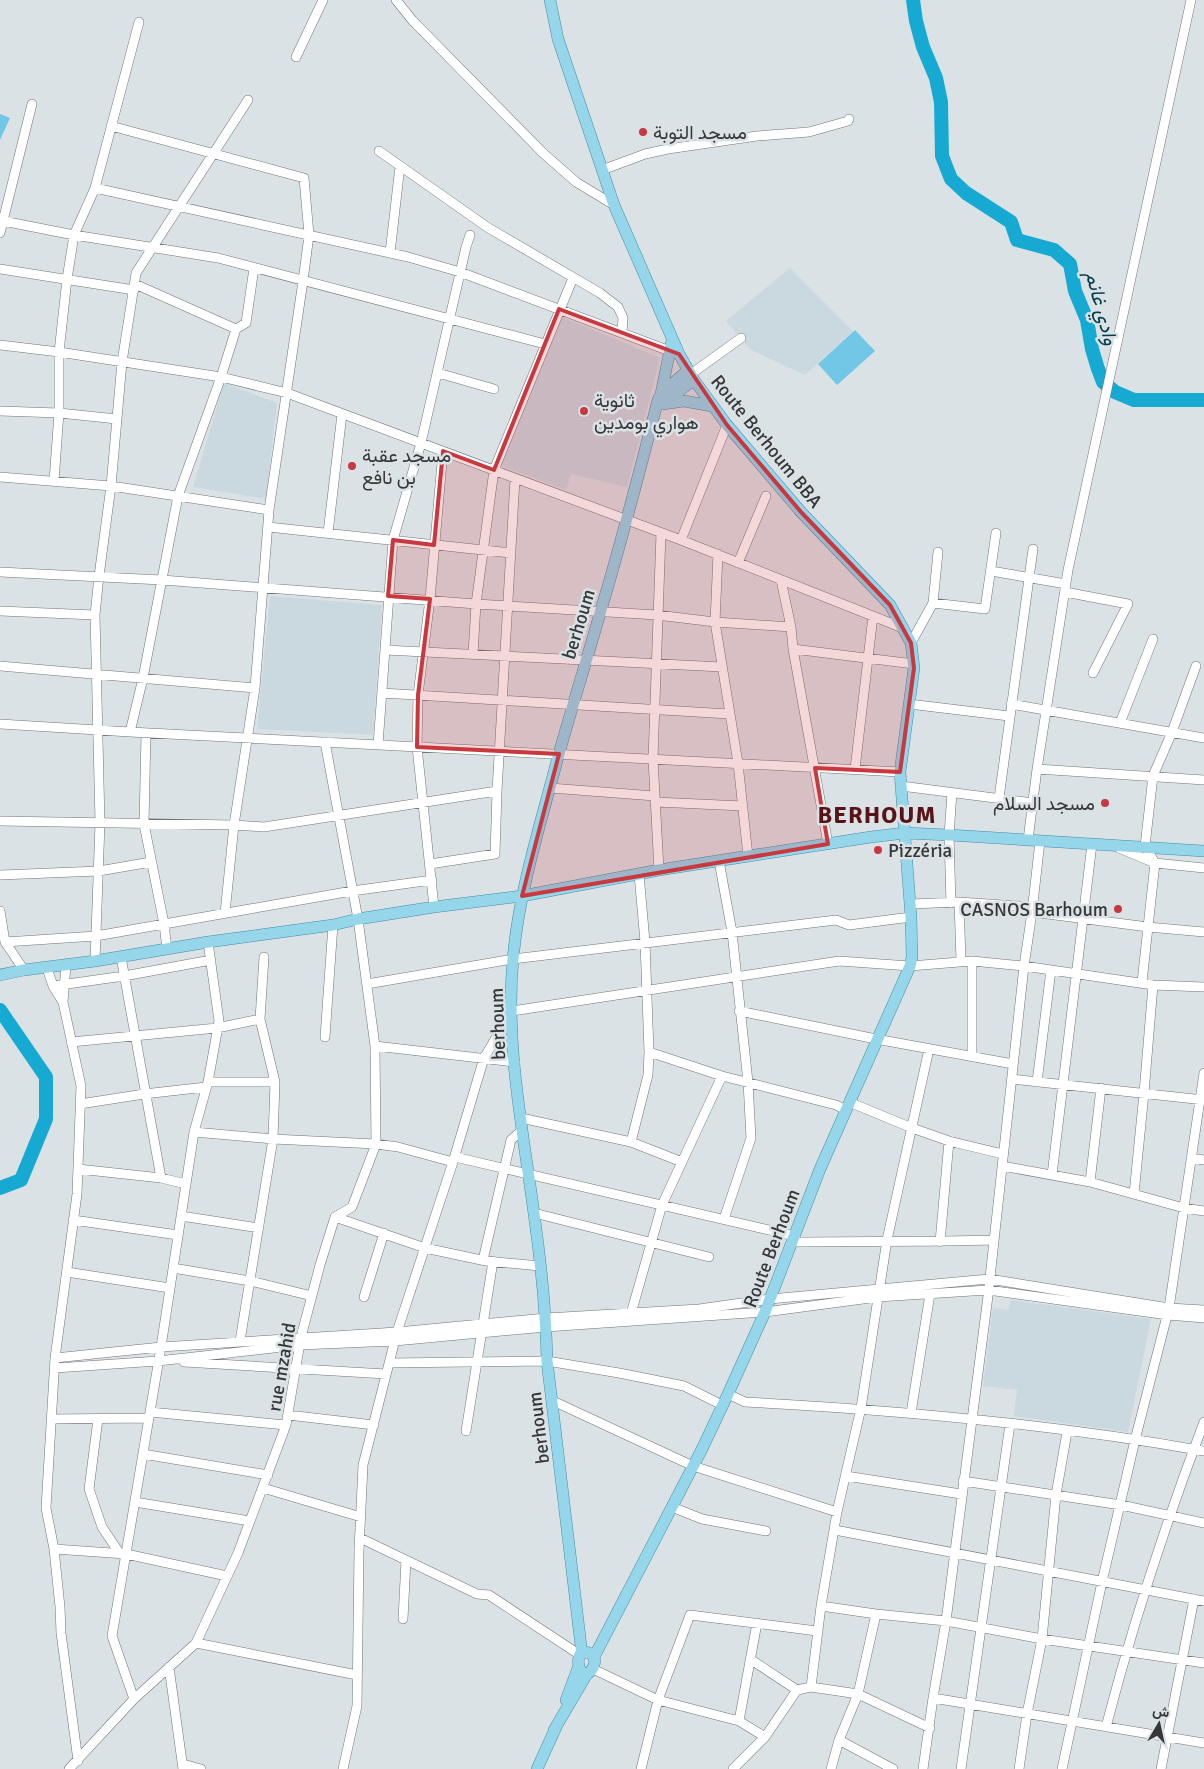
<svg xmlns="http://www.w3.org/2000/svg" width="1204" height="1769" viewBox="0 0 1204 1769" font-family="Signika,Vazirmatn,sans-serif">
<rect width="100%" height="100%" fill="#dbe2e5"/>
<path fill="#cad9e0" d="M790,268L853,331L805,375L751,350L726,321Z
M562,317L660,358L627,487L571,474L566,490L499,465Z
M224,383L277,403L266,499L193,487Z
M270,596L382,605L373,735L257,729Z
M1011,1300L1151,1319L1128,1432L1014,1416L1017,1390L983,1386L993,1308L1008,1310Z"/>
<path fill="#72c7e6" d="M0,114L10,118L0,140Z
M855,330L875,351L837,385L818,364Z"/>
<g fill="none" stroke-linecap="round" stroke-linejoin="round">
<path stroke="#16aad2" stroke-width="14" d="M913,0L916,21L923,47L936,78L941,102L942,156L951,179L966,193L1011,222L1017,240L1054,250L1070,264L1075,291L1087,320L1092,349L1098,369L1103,382L1115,392L1134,400H1204
M0,1010L46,1077V1119L21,1180L0,1188"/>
<defs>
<path id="minor" d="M396,0L413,21L543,153L576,182L614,205
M296,57L323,0
M111,126L304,178L309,235L303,281L269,510L255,688L234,825L225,913
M379,151L487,227L600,293L618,307L623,318L622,332
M602,170L645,154L668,149L757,136L809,132L848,121L849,119
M95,188L408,257L460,272L675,353
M3,221L74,235L218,258L545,344
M0,233L32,104
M390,253L400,166
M0,269L134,290
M135,284L236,329
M0,345L59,352L221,377L287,393L681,540L903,628
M438,373L494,389
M691,374L741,338
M0,411L59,413L117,419
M0,477L111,486L269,510
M54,481L59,413V352L67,279L74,235L95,188L139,22
M268,527L511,553
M328,533L342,414
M681,540L727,425
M718,554L715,622L738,763L748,856
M738,563L766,496
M991,571L1066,584
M0,572L162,580L476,604L657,615L715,622L791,627
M781,580L791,627L793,649L828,844
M1065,592L1128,604L1093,673
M933,603L938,552
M0,611L95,615
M911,643L933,603L985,609L996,533
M793,649L914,664
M385,650L722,667
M473,654L476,604L494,470L573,278
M0,666L255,688
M382,693L729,714
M909,704L1009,716
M1011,704L1204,738
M1120,723L1153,639
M0,724L130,732L900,772
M130,732L143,678L178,496L221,377L236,329L246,323L254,268
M146,733L144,824L164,924L167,949
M378,745L393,540L421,443L466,247L470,235
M855,769L873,616
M1037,769L1204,780
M901,786L1033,803
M550,788L655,796
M999,798L1033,549
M655,802L743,806
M0,821L234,825L264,827L497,791
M1028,840L1037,769L1068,570L1191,0
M1119,848L1155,863L1204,868
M719,861L732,932L748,1082L751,1138L724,1219
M430,864L495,854L497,791L515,479
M659,870L653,759L661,533
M639,874L645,942L649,1052L722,1076L836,1105L846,1110
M0,875L99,871L151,862
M959,902L961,961
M951,903L949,835L952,793
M911,904L959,902L1033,907
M434,907L417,747L418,695L430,599L443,451
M0,911L5,942L24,970
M1032,912L1148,927L1204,932
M5,942L96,936L352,891L432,880
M121,957L161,1178
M95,961L100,823L95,615L99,576L111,486L122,362L136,273L248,100
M47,968L53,986L63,1002L81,1086L77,1194L55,1358L46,1508L54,1549L60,1607L61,1633L78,1761
M1142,982L1155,863L1145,846L1153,776L1172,732L1196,666
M367,984L513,959L836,920L849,925L911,917
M53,986L124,976L211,960
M63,1002L66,965
M739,1011L876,1039L1013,1064
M325,1037L333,925
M71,1042L217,1028L260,1019
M375,1046L515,1062
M929,1049L887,1240L861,1408L837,1512L821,1606L811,1687L858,1694L930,1728
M972,1056V961
M1012,1079L1204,1100
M208,1082H275
M1037,1082L1051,970
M849,1102L912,1128L949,1141L1003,1154
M80,1104L144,1094L206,1087
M521,1118L631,1142L682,1162
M194,1132L273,1139L376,1144L398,1147L453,1162
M631,1142L648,1075L649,1052
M455,1157L795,1236
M1191,1158L1204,1160
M1002,1166L1090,1182L1184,1208L1204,1211
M78,1169L161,1178L186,1184
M1052,1175L1092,844
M1090,1182L1101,1088
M1134,1194L1144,1093L1153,985
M534,1213L709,1257
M181,1216L259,1228
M335,1217L425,1248L486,1261L540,1266
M73,1220L178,1235
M793,1242C860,1241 927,1242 994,1240
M940,1242L949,1141
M483,1260L511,1140L522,1130
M173,1268L250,1281L312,1296
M67,1272L170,1288
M364,1297L384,1233
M630,1317L662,1205L722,1076
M240,1341L273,1139L275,1082L260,1019L264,957
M55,1358L161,1347L397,1332L546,1318L699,1309L770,1299L989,1279L1169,1308L1204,1310
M184,1362L386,1374
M389,1363L547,1361L619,1373L684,1386L722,1405
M55,1368L158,1361L300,1345L395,1341L546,1327L765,1312L878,1297L988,1290L1168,1315L1204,1318
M728,1394L745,1402C899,1410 1053,1424 1204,1451
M553,1401L693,1466L837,1512
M150,1412L286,1425
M911,1413L930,1294
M288,1415L374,1425
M51,1419L149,1418
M98,1419L89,1489L102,1527L120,1554
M466,1431L493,1261
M143,1454L268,1475
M846,1476L961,1494
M963,1481L1121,1505L1204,1523
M263,1488L361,1517
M135,1502L250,1521
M672,1507L702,1519L766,1531
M835,1530L1204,1601
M360,1538L477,1594L489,1595L580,1655
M54,1549L126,1554L227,1576
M821,1606L876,1614
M403,1619L406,1560
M196,1643L357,1675
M750,1659L797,1690
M169,1667L183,1769
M593,1669L658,1700L739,1721L765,1737
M933,1698L1204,1743
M134,1699L112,1636L161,1347L194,1132L208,1082L219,1021L208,942
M739,1721L757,1623
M1106,1727C1133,1623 1166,1522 1204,1422
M839,1740L893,1769
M183,1764L201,1769
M69,1769L134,1699L196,1643L238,1553L286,1425L301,1337L320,1265L335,1217L352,1207L376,1144L375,1046L358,919L325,742
M343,1769L357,1706L359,1550L363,1465L397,1332L453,1162L484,1058L512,1011L839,961L910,966L972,961L1024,966L1153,985L1204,987
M641,1769L658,1700L690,1615L817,1631
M733,1769L765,1737L797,1690L811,1687
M831,1769L839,1740L858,1694L876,1614L946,1621L1042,1639L1204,1663
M923,1769L933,1698L946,1621L988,1296L1024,966L1032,912L1040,841
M961,1769L1010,1424
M1019,1769L1027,1714L1042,1639L1056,1495L1067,1432
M1062,1769L1102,1582L1135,1440L1169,1308L1204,1073
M1161,1769L1194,1599"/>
<path id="major" d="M550,0L558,39L614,205L679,354L694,380L727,425L801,512L890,605L911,643L914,668L900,772L911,917L912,957L910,966L820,1169L765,1312L728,1394L702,1449L594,1657
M661,394L672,340
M664,402L694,380
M663,404L684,401L712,406
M0,975L24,970L95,961L208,942L333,925L358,919L434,907L522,896L659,870L871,837L905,833L949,835L1204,851
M582,1654L547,1361C546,1312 541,1263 534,1214C523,1130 505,1044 513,959C519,890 541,823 558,757C572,707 587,659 601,610C622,540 640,470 658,400L661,394L688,370
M566,1700L578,1668
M554,1730L587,1674C594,1670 599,1657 589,1653C577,1647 576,1666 582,1673L587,1674
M537,1769L557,1725"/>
</defs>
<use href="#minor" stroke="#6f7578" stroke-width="10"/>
<use href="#major" stroke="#458ca4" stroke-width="12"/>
<use href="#minor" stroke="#fff" stroke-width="9"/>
<use href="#major" stroke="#95d6eb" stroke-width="11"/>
</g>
<path fill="#c8383f" fill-opacity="0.2" stroke="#c8383f" stroke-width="4" stroke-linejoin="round" d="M559,309L679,354L727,425L801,512L890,605L911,643L914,668L900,772L815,768L828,844L522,896L559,754L417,747L418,695L430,599L388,596L393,540L434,545L443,451L494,470Z"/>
<g fill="#c8383f" stroke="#dbe2e5" stroke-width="2">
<circle cx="643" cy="132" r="5"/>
<circle cx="584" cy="411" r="5"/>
<circle cx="352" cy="466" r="5"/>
<circle cx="1105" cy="803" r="5"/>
<circle cx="878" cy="850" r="5"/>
<circle cx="1118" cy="909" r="5"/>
</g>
<g text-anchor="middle" stroke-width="5" stroke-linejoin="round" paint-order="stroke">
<g font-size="19" fill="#353739" stroke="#dbe2e5" text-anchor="start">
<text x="653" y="139">مسجد التوبة</text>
<text x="594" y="407">ثانوية<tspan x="594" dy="22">هواري بومدين</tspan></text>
<text x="362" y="462">مسجد عقبة<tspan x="362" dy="22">بن نافع</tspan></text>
<text x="1095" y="810" text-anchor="end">مسجد السلام</text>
<text x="888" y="857">Pizzéria</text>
<text x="1108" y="916" text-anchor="end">CASNOS Barhoum</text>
</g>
<g font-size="19" fill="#353739" stroke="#dbe2e5">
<text transform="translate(767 441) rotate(51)" y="7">Route Berhoum BBA</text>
<text transform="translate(578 624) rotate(-73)" y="7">berhoum</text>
<text transform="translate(497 1024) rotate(-92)" y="7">berhoum</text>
<text transform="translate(771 1248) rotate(-69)" y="7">Route Berhoum</text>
<text transform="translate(281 1367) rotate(-80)" y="7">rue mzahid</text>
<text transform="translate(538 1428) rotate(-97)" y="7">berhoum</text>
</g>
<g font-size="20" font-style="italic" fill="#003c4c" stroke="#dbe2e5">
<text transform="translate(1102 308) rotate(75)" y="7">وادي غانم</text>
</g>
<g font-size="24" font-weight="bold" letter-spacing="1" fill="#581316" stroke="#dbe2e5">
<text x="877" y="823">BERHOUM</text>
</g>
</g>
<g transform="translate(1159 1724) rotate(9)" stroke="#dbe2e5" stroke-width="4" paint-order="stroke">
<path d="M0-4L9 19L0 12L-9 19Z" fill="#353739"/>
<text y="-8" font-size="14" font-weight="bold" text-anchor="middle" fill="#353739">ش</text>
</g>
</svg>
